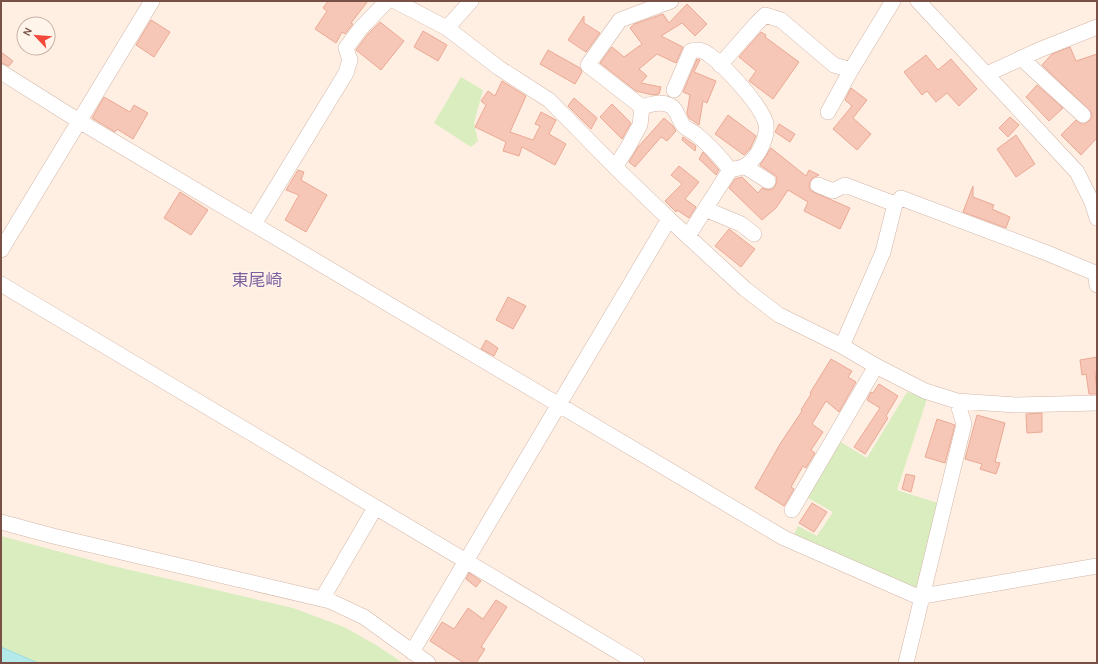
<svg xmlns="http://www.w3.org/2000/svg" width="1098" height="664" viewBox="0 0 1098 664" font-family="'Alegreya Sans','Noto Sans JP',sans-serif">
<rect width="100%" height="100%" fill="#feefe2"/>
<path fill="#d9edbf" d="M461,77L483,90L474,123L478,141L471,147L434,123Z
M907,392L927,399L897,490L941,504L916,590L793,536L798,526L817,536L833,512L806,497L839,441L867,458Z
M1,536L113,566L293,608L344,627L376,645L403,663H38L1,647Z"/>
<path fill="#b4eaea" stroke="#9adcdd" d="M1,647L38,663H1Z"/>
<path fill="#f6c6b7" stroke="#eba995" d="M328,1H368L351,23L353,24L345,34L342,32L336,43L315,29L327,11L323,8Z
M687,4L707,24L695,36L682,23L661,36L683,47L676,63L657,54L639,69L647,76L641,83L661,87L659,94L653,95L636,91L600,63L612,47L624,57L642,44L630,28L634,24L663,14L669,23Z
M584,16V23L600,33L586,52L568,40Z
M151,20L170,32L154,57L136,45Z
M380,22L404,41L381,70L356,50L368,34Z
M423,31L447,45L438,61L414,47Z
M761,32L766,35L765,37L799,62L773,99L749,81L756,71L739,57Z
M1070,47L1076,61L1097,54V138L1081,155L1061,135L1076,120L1081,124H1085L1089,121L1092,117L1091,112L1042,65L1052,54Z
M548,50L580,68L582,72L575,84L540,64Z
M1,52L13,61L9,66L1,63Z
M926,55L938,70L951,59L977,89L959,106L947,93L936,102L927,91L922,95L904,72Z
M697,59L700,60L694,72L716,81L707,103L703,101L699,125L689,118L688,116L687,113L690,95L683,92Z
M502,81L526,96L510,132L533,140L540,126L535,124L541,112L556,120L549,134L566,144L555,165L522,147L519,156L503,151L506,142L475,127L486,105L481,101L488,91L495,96Z
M1037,85L1063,108L1049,121L1026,97Z
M851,88L867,100L853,118L871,134L857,150L833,129L852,106L845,100Z
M104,97L130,112L134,105L148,113L133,139L117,129L115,132L92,118Z
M574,98L597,118L591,129L568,106Z
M612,104L631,123L622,139L600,117Z
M728,115L756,136L750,149L744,155L715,134Z
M1010,117L1019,125L1008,137L999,128Z
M664,118L673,126L676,131L667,141L661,137L635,167L629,162L638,147Z
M779,124L795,134L790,142L775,132Z
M1016,135L1035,164L1016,177L997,149Z
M683,137L696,146L695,151L682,140Z
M771,148L806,176L809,170L819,175L813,178L810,181L809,187L811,191L850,208L840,229L804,211L808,202L788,190L776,208L762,220L729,188L735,179L742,177L758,193L762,188L768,190L773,189L775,186L777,181L776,176L760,165Z
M703,152L719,170L716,175L699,159Z
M679,166L699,182L685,199L696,207L689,218L677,210L676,212L665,201L682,184L671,175Z
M298,170L304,172L301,180L327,195L306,232L285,220L299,195L286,190Z
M973,186V197L994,205L992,209L1010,217L1006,228L963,212Z
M180,192L208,210L191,235L164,218Z
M729,229L755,249L741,267L715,246Z
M508,297L526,306L513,329L496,320Z
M486,340L498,348L494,356L481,349Z
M1097,357V372H1095L1097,394H1089L1086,374L1082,375L1080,360Z
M831,359L852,371L848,377L856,382L839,412L826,401L812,424L823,432L811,450L815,453L806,468L803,466L791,487L794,489L784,506L755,488L780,444L802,411L801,410L811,394L810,393Z
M879,384L898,396L886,416L888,418L865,454L854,447L880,408L867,400L871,392L873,393Z
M1042,413V432L1027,433L1026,414Z
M977,415L1005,423L995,462L1000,463L996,474L980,469L982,464L965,459Z
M937,419L955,425L945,463L925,457Z
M906,474L915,476L911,492L902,489Z
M812,503L827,512L814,532L799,523Z
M469,573L481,581L476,587L466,579Z
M496,600L507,607L481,647L485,649L476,663H464L430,641L442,622L454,629L468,608L483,619Z"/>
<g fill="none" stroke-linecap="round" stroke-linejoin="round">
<defs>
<path id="minor" d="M395,1L447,28L499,68L549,100L615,167L669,219L745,289L779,315L842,346L876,366L925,391L957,401L1016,405L1097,403
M918,1L1077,172L1092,202L1097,218
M447,28L471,1
M1021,58L1083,115
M720,65L757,23L765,15L781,20L834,65L851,70L893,1
M1,72L79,121L784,538L914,595L923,596L1097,566
M987,74L1039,50L1097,27
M674,90L691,51C697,49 703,50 708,54C724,65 762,106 766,124C768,139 757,159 745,166C741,168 734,169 730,170L688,236
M642,107C651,104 661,101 669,105C677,108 678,119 683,125C686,129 692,131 696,134C709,145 720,156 730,170
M828,112L851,70
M744,166L768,181
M615,167L628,147L640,125L642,107L588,65L620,20L671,1
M818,185L833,191L845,185L895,204L883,252L842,346
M895,204L901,198L1047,253L1095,273L1097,285
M705,209L741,224L754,234
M254,224L346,73L350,60L346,48L361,28L387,1
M1,250L152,1
M1,284L637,663
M792,510L876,366
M1,522L53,536L330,601L364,617L428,663
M322,599L375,508
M412,652L669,219
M906,663L964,424L957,401"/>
</defs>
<use href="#minor" stroke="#d3b6aa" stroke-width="16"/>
<use href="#minor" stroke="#fff" stroke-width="15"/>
</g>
<g text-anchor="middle" stroke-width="3" stroke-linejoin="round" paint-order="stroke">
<g font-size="17" fill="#7f609d" stroke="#fff4ea">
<text x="257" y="286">東尾崎</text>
</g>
</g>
<rect width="1098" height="664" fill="none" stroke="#785046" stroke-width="4"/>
<g transform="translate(36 36) rotate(296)"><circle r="19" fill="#fff4ea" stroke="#c9b2a8"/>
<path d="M0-3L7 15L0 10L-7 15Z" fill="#f4483b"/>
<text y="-6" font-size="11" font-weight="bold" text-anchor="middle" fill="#785046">N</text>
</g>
</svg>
